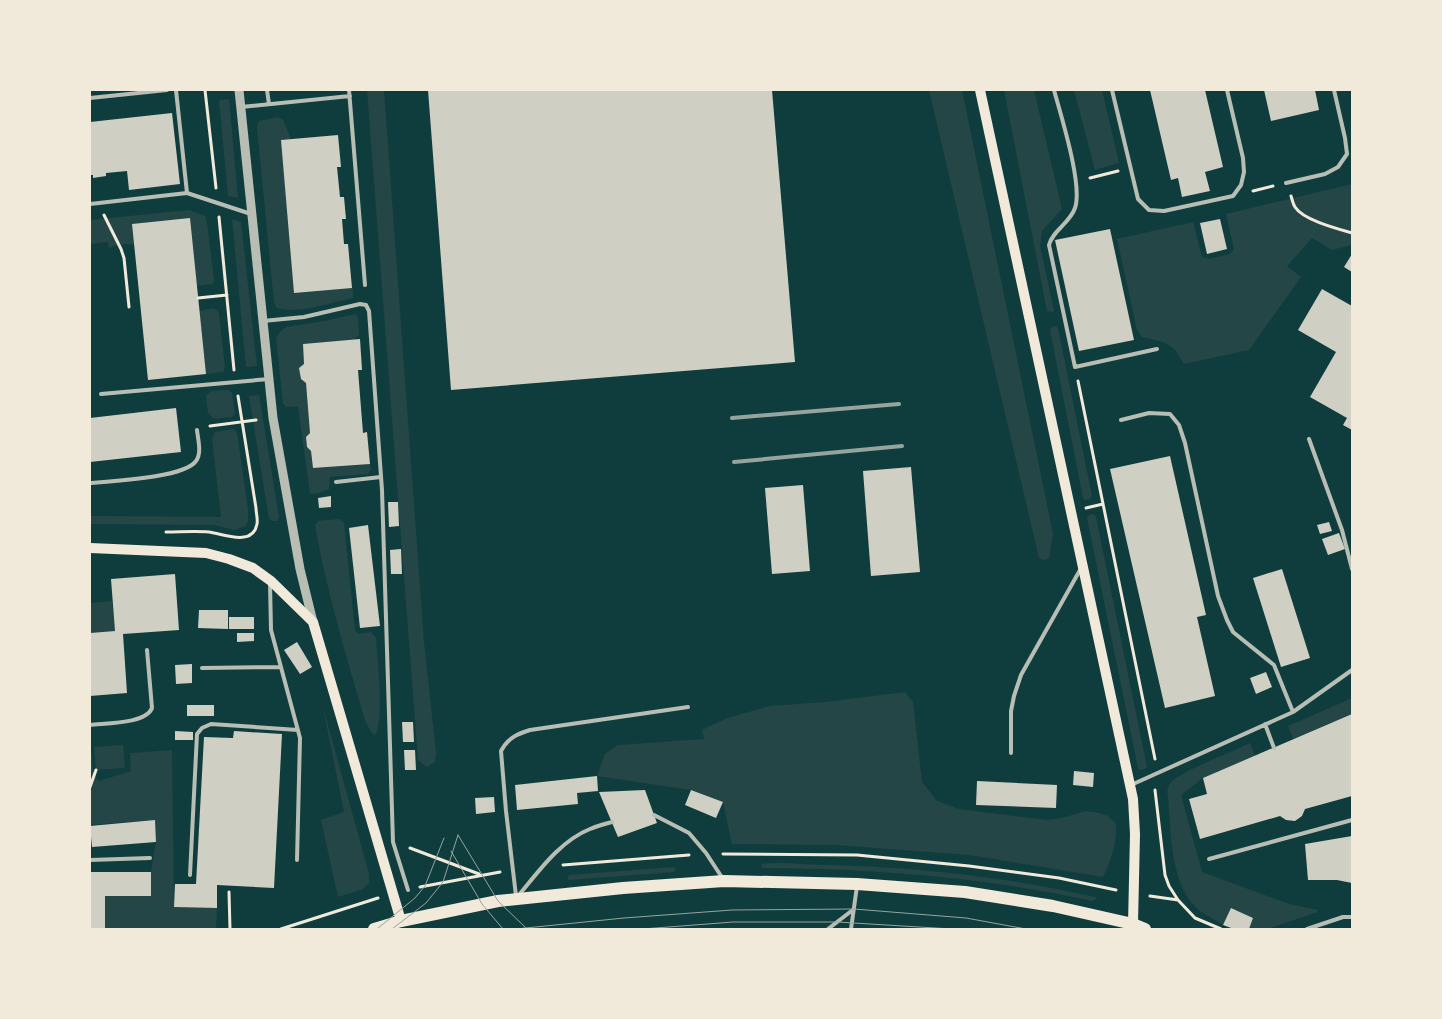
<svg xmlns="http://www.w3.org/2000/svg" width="1442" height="1019" viewBox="0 0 1442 1019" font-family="Lato,sans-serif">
<rect width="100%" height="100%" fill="#0f3d3e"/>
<path fill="#244646" d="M367,90H384L424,642L436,753L435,762L427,767L418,760Z
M929,90H962L1053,534L1049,558L1044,560L1039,558Z
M1004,90H1034L1062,209L1042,231L1040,246L1054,310L1053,312L1047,311Z
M1074,90H1102L1119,163L1095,170Z
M229,99L238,198L228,196L219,100Z
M278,117L283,120L291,139L281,140L353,290V298C329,303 301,314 277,308L274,303L257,127L259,121Z
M1352,184V245L1332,250L1312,238L1287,266L1301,277L1249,350L1184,364C1172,341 1166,343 1142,337L1137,330L1117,239L1193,222L1202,257L1209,259L1230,254L1234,249L1226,214Z
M189,210L205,216L207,223L214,280L213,284L197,286L135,245C126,243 117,244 109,248L108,242L90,244V220Z
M232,219L241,222L257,366L246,367Z
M214,308L218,311L219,314L225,368L223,372L206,374L199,311Z
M355,314L358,317L359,335L354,340L303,344L304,364L300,368L301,379L306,383L310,433L306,437L307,447L311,451L313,468L370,464L371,469L369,474L330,477L329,489L319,493L310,494L298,406L286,407L283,403L276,338L281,331L286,327L325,321Z
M1056,326L1058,328L1092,496L1090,499L1085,500L1083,498L1050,330L1052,327Z
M228,390L232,393L235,414L232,417L214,419L208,413L206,396L211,391Z
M259,395L279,517L277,521H273L269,519L249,396Z
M234,429L237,433L248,509V521L246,526L234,530L214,525L90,524V516L221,517L212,439L215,432Z
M1094,514L1096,517L1147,767L1145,769L1140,770L1138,768L1087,518L1089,515Z
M339,519L344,523L355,631L358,634L371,632L376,638C377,658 385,719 375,735L371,732L365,720C346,656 327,592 315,526L318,521Z
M112,601L115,631L90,633V603Z
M905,692L913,702L922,782L937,801L959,809L1047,820L1062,818L1086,811L1099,813L1108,816L1116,824C1117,843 1111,860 1103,877L969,855L836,845L732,844L723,802L691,790L597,776L605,754L618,745L704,739L702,730L727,718L770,706L825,702Z
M1352,698V714L1293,739L1288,726Z
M323,707L369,874V883L363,889L338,897L321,820L344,812Z
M1250,743L1255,756L1203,778L1181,795L1202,872L1289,904L1318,910L1317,912L1268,929H1249L1253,918L1231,908L1223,925C1216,920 1207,916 1200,911C1170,887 1171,833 1168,797C1167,792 1167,787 1171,782C1180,772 1234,751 1250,743Z
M123,745L125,768L96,770L94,747Z
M172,750L174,907L217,908L216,929H105V896H151V872L156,842L155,820L90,825V752L92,754C93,763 91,775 99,781L131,771L130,753Z
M761,864C782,861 805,865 826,865C917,867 1009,877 1098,898L1092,901C1016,884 938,875 861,871C828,868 795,869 762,868Z
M673,867L676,869L674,872L569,880L567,878L569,875Z"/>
<path fill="#cfcfc3" d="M428,90H772L795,362L451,390Z
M1150,90H1205L1223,167L1205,172L1210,191L1182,197L1178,178L1171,180Z
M1264,90H1315L1319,110L1271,121Z
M172,113L180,184L129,190L127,171L106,173V176L93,178V175H90V122Z
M338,135L341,167H337L340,197H344L346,219H342L344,244H348L352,288L294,293L281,140Z
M190,218L206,374L148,380L132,224Z
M1220,219L1227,249L1207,254L1200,223Z
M1110,229L1134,340L1079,351L1055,240Z
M1352,254V272L1344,267Z
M1322,289L1352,306V430L1343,425L1347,418L1310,397L1336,352L1298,330Z
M360,339L362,370H358L363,433L367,432L370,464L313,468L311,451L307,447L306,437L310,433L306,383L301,379L299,368L304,364L303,344Z
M176,408L181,452L90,462V418Z
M1170,456L1206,615L1197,617L1215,696L1165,708L1110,469Z
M911,467L920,572L871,576L863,471Z
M803,485L810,571L772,574L765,488Z
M331,496V507L319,508L318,498Z
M388,502H398L399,526L389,527Z
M1329,522L1332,531L1320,534L1317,525Z
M368,525L380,626L360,628L349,528Z
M1339,533L1345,549L1328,555L1322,539Z
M401,549L402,574H391L390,550Z
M1282,569L1310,658L1281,667L1253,578Z
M175,574L179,630L123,634L127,693L90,696V633L115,631L111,579Z
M199,610H228V629L198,628Z
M229,617H254V629H229Z
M237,633H254V641L237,642Z
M297,642L312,667L300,674L284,650Z
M192,664V683L176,684L175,665Z
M1266,672L1272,687L1256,694L1250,678Z
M187,705H214V716H187Z
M1352,714V796L1305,809L1302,816L1295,821L1286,820L1280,816L1200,839L1189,799L1207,794L1203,778Z
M402,722H413L414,742H403Z
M175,731L193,732V740H175Z
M234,731L282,734L274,888L217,885V908L174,907L175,884H196L204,737L233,738Z
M404,750H415L416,770H405Z
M1074,771L1094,773L1093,787L1073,785Z
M597,776L598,791L577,793L578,804L517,810L515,785Z
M977,781L1057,785L1056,808L976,805Z
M645,790L657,823L618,837L599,792Z
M691,790L723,802L716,818L685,805Z
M494,797L495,812L476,814L475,798Z
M155,820L156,842L92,847L90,826Z
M1352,836V883L1337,880H1308L1305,844Z
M90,872H151V896H105V929H90Z
M1231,908L1253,918L1249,929H1234L1223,925Z"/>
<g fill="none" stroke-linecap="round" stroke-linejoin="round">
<path stroke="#f1e9da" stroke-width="3" d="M205,90L216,188
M1090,178L1118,171
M1253,191L1273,186
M1291,196C1292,199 1293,204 1295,207C1303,220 1338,229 1352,233
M104,215L121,249L124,258L129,307
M219,217L234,370
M198,298L227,295
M1078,381L1155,759
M210,426L256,420
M1086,508L1103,504
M166,532C180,532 195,531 209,532C223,534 253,547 257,524C258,519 256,513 256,508L238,396
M90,787L96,770
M1155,790L1165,875L1169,886L1178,900
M410,848L479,874
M723,854L857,855L969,866L1059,878L1116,890
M563,865L689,855
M420,887L500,872
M229,892L230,929
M1150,896L1178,900L1195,918L1221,929
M281,929L378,898"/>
<path stroke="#b8beb3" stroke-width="4" d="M176,90L187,193
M267,90L269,104
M349,90L365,285
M1054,90C1061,116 1083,185 1075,208C1070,223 1053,230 1049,245L1075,367L1157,349
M1112,90L1138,199L1149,210L1164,211L1233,196L1241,185L1244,172L1243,158L1227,90
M90,98L167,90
M241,107L350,96
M1286,183L1325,174L1338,167L1347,154L1345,138L1334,90
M90,204L187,193L251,214
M263,321L304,317L360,304L366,305L369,311L382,490L393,842L408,890
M101,394L269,379
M1121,420L1149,413L1170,414L1179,425L1185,443L1218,596L1227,620L1233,632L1274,665L1293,712
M1309,439L1342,530L1352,569
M336,482L381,477
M90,483C112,481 184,478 196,461C202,453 198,440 197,430
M270,583L271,630L300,738L297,860
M202,668L281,667
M1265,724L1274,748
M90,725C105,723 146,724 152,708L147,650
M1011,753V711L1014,696L1021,675L1080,570
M1131,785L1293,712L1352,670
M654,815L689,833L706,853L723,879
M1209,859L1352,820
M90,860L150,858
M190,875L197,734L202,728L211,724L298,730
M519,895C539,871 560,841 590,829C597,826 604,824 612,822
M516,896L506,811L501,751C508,738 517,734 530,730L688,707
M828,929L854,909
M851,929L857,886
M1307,929L1343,917H1352"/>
<path stroke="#b8beb3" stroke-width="9" d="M239,90L273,418L300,569L313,622"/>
<path stroke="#f1e9da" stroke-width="10" d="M980,90L1133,799L1135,834L1133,924
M90,548L206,553L229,559L253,568L271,581L313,622L401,921"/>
<path stroke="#f1e9da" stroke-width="12" d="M374,929L401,921L498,901L623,888L724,881L857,884L965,892L1053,906L1133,924L1145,929"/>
<path stroke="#97a49c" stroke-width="1" d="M458,835L498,901L526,928
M451,851L482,904L503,929
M377,929L415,898L425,886L444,838
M392,929L426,903L443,882L458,835
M516,929L624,918L732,910L854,909L966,918L1026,929
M643,929L733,922H837L952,929"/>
<path stroke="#97a49c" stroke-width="4" d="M732,418L899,404
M734,462L902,446"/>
</g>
<rect width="1442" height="1019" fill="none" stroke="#f1e9da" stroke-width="182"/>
</svg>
